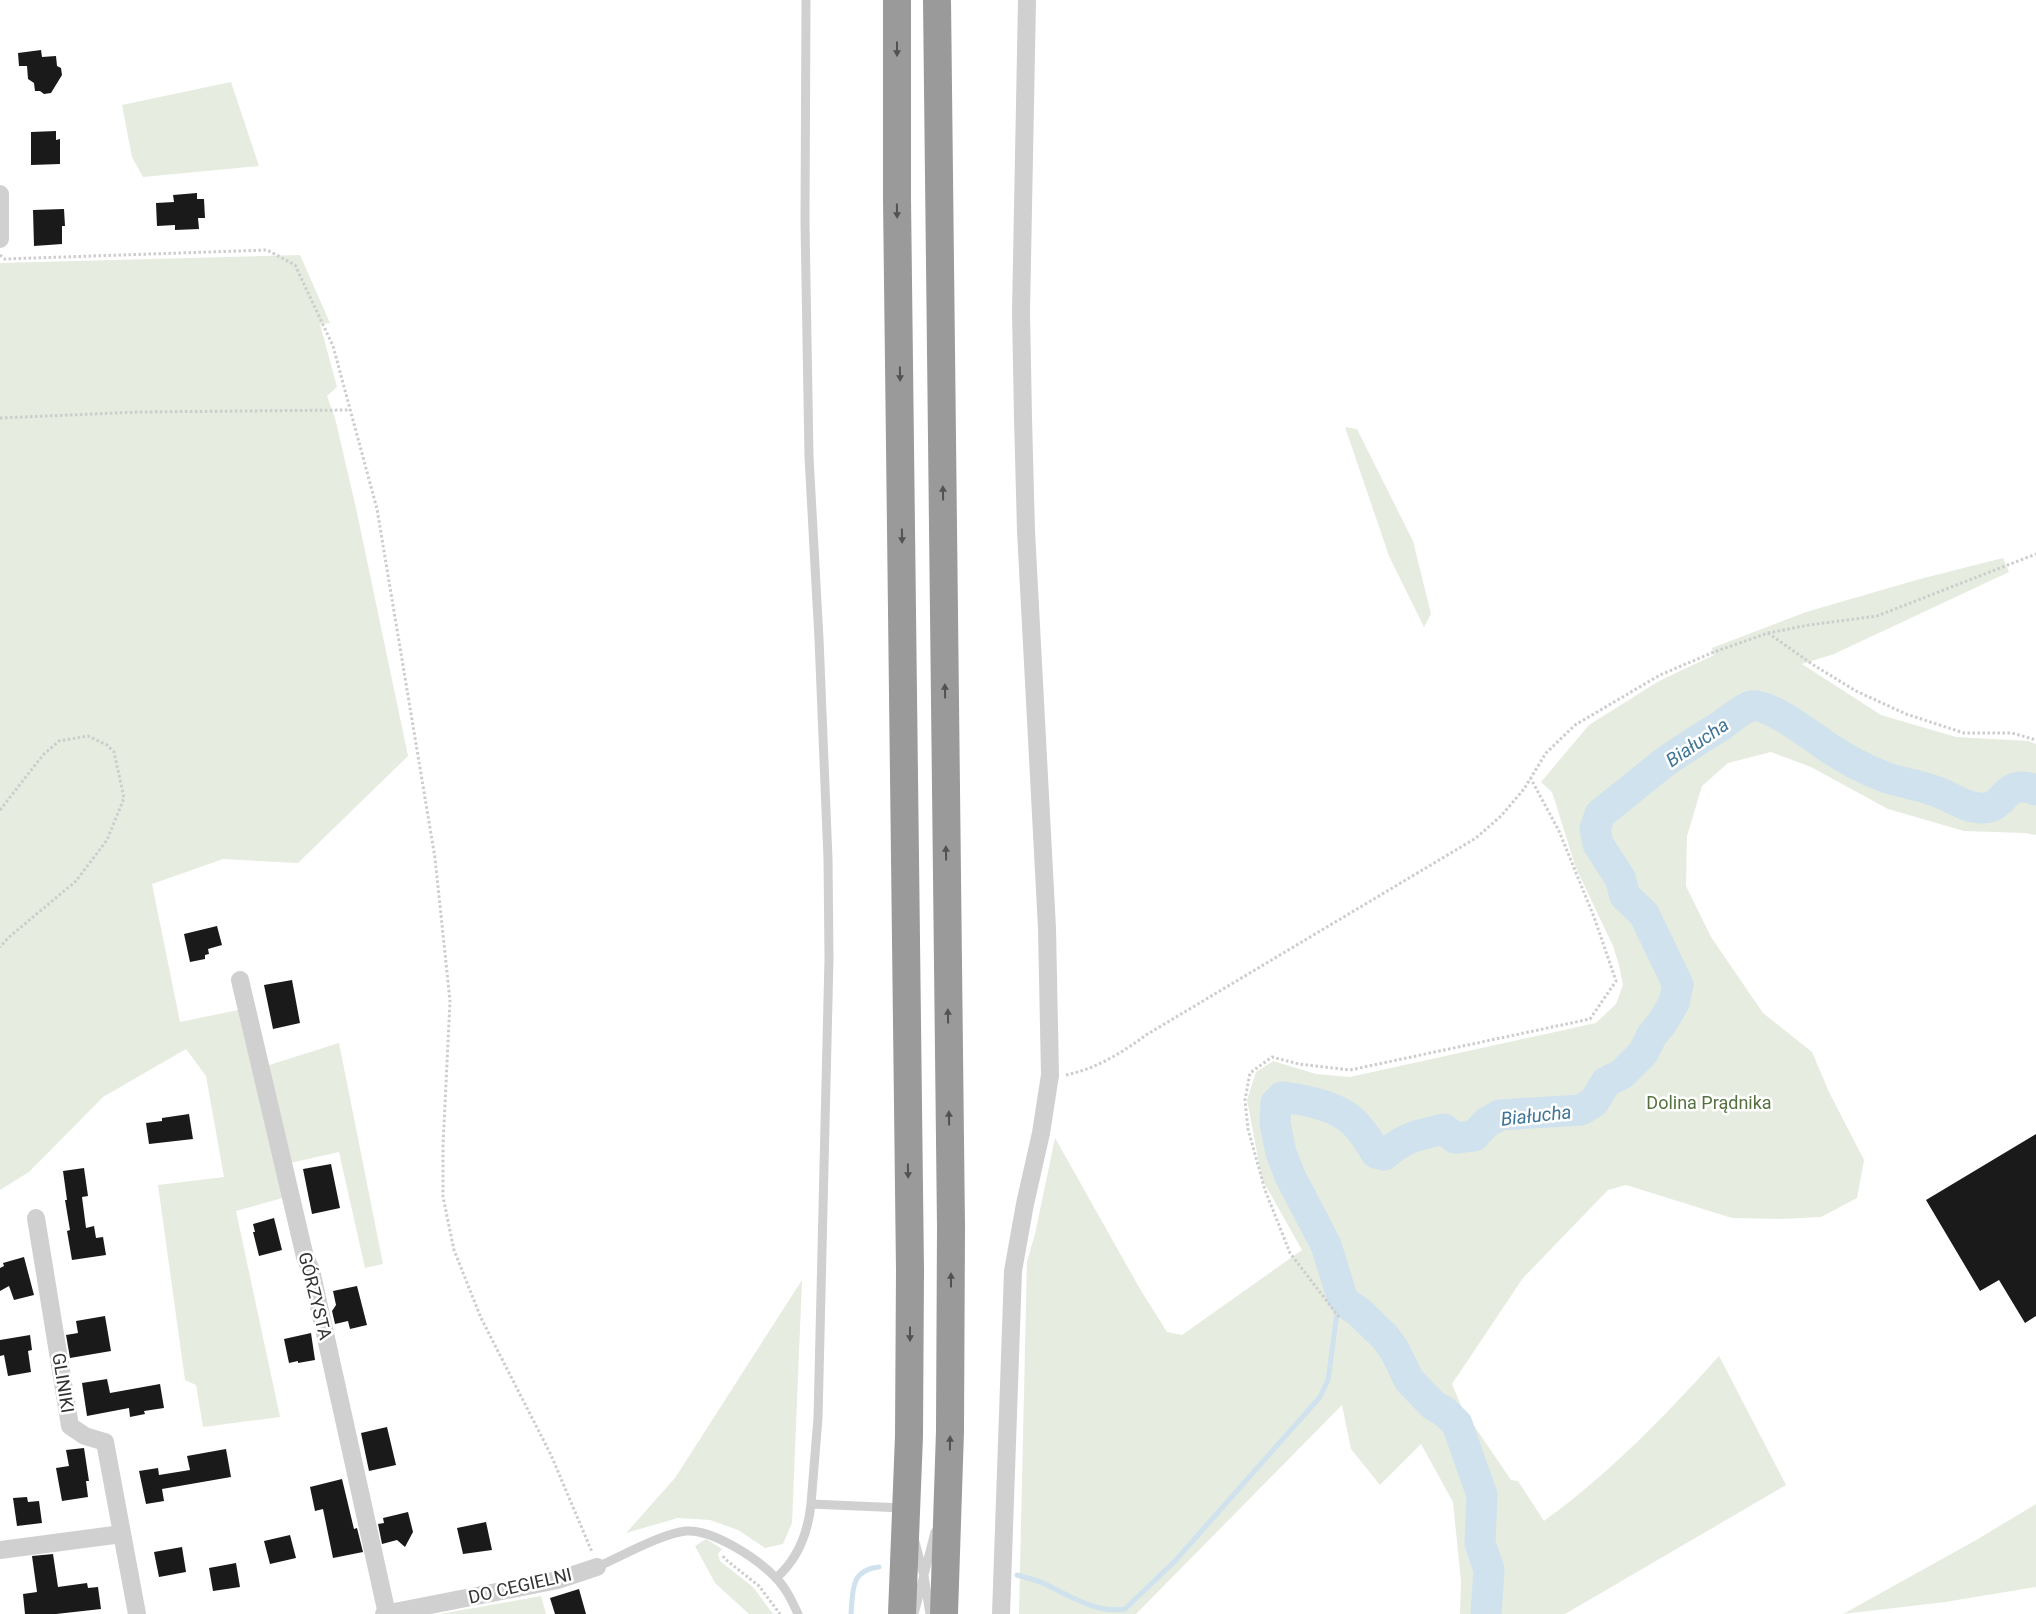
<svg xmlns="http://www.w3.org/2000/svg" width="2036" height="1614" viewBox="0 0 2036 1614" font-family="Roboto,sans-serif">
<rect width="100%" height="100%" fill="#fff"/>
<path fill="#e6ecdf" d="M231,82L259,166L143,177L132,157L122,105Z
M300,255L330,323L320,324L337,387L327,396L335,418L356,508L408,756L298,863L223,859L152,884L180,1022L243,1009L286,1197L236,1211L280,1417L203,1427L196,1385L185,1380L158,1185L224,1177L206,1076L186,1049L103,1097L29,1172L0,1190V263Z
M1345,427L1357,429L1413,541L1431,614L1424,627L1389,556Z
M2003,558L2009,572L1834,654L1802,664L1881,715L1956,737L2029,741L2036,744V835L2025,833L1964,831L1888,809L1811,767L1771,752L1728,763L1702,786L1687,836L1686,886L1711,937L1763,1013L1812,1052L1829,1092L1864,1160L1857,1198L1821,1217L1779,1219L1732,1218L1626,1185L1608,1190L1523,1278L1452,1384L1462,1408L1511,1480L1518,1481L1544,1521C1609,1474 1665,1416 1719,1356L1786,1485L1565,1614H1460L1461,1581L1453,1502L1421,1444L1380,1485L1351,1449L1342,1405L1136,1614H1019L1027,1262L1035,1234L1055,1138L1140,1289L1167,1332L1182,1335L1302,1250L1262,1179L1247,1100L1256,1072L1273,1061L1316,1074L1350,1077L1596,1023L1616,1004L1623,985L1619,965L1613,946L1576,868L1552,792L1541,782L1589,725L1659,681L1714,655L1712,648L1806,612L1920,579Z
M339,1043L383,1264L365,1268L339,1152L290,1163L266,1066Z
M802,1280L792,1523L783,1544L765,1548L738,1530L710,1520L678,1518L626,1533L675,1478Z
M2036,1504V1587L1945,1602L1843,1614L1978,1539Z
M706,1539L722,1549L718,1554L720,1561L753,1587L773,1614H749L715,1583L695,1546Z
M541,1596L546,1614H440Z"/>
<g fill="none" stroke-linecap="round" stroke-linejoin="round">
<path stroke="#cfe2ee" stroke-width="5" d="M1017,1575C1027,1578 1038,1580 1047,1585C1069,1596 1099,1614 1125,1609L1175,1561L1320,1397L1328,1380L1340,1291
M851,1614C853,1591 850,1570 879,1567"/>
<path stroke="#cfe2ee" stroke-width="31" d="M1486,1614L1489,1570L1480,1543L1482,1495L1457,1424L1445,1412L1433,1405L1409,1380L1395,1351L1385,1337L1358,1311L1347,1304L1342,1297L1326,1245L1291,1178L1281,1153L1275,1123L1276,1103L1282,1097C1302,1099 1330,1105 1346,1116C1358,1124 1369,1141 1376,1153L1384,1155C1405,1137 1418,1135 1444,1129L1455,1138L1474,1136L1486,1123L1500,1115L1581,1110L1594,1102L1606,1082L1622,1074L1643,1053L1652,1035L1662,1023L1674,1003L1678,985L1644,914L1625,896L1620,878L1598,844L1595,829L1600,814C1622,797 1643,779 1665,762C1683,749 1701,738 1719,727C1729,720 1740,710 1751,706C1766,701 1813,737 1826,746C1845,759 1866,770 1887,778C1904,783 1922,786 1938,792C1948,796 1956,801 1966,805C2011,820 1996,775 2036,790"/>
</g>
<path fill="#1a1a1a" d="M41,50L42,57L56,56L57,66L61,68L62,75L51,93L44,94L40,91H35L34,83L28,79L27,66H19L18,53Z
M56,131V140L60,139V164L31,165V132Z
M197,193V199H204L205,218H198L199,229L175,230V225L157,226L156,203L174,202L173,195Z
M64,209L65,226H62V244L34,246L33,210Z
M217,926L222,945L208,949L209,954L205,955V959L190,962L184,934Z
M292,980L300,1023L273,1029L264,985Z
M189,1114L193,1139L149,1144L146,1123L162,1121V1118Z
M2036,1134V1316L2025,1323L1999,1280L1980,1291L1926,1200Z
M331,1164L340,1208L312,1214L303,1169Z
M84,1168L88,1196L82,1197L86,1228L94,1226L96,1238L103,1237L106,1255L72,1260L67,1231L70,1230L65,1200H67L63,1171Z
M274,1218L282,1250L259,1256L253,1232H255L253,1224Z
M24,1257L34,1295L14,1300L9,1286L0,1291V1268L4,1266L3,1263Z
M357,1286L367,1325L350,1329L348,1321L335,1324L332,1311L336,1305L333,1291Z
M105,1316L111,1351L70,1358L66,1335L78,1333L76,1321Z
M311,1333L315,1360L298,1363V1361L289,1363L284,1339Z
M30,1335L32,1350L28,1351L31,1372L8,1376L4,1355L0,1356V1340Z
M107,1379L110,1393L160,1384L164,1408L144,1411L145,1414L130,1417L129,1408L87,1416L82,1383Z
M387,1427L396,1465L369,1471L361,1433Z
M84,1448L89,1481H86L88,1497L62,1501L56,1468L69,1466L66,1450Z
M226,1449L231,1477L162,1489L164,1501L146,1504L139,1471L158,1468L159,1475L190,1470L187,1456Z
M342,1479L354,1529L357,1528L363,1552L333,1558L323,1509L315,1511L310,1487Z
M27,1497L28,1502L39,1501L42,1523L17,1526L13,1498Z
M408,1512L413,1532L405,1547L397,1540L382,1544L378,1524L384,1523L383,1518Z
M486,1522L492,1550L463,1554L457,1528Z
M290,1535L296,1558L270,1564L264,1541Z
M182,1547L186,1572L159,1577L154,1552Z
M53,1554L58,1587L87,1583L88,1588L98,1587L101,1609L56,1614H25L23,1594L37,1592L32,1556Z
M236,1563L240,1587L213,1591L209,1568Z
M579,1589L586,1614H555L550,1598Z"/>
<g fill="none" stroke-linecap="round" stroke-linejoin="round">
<path stroke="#cdcdcd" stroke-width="3" stroke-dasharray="2.5 2.5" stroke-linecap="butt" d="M0,255L5,259L267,250L295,265L333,346L377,509L435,858L450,1001L443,1145V1197L454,1250L481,1318L551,1455L592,1552
M0,418L139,412L350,410
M1768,633L1815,666L1856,691L1906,714L1964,733H2012L2036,740
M0,810L43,755L59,741L88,736L107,745L114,752L124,798L107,840L76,881L8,938L0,947
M1066,1075C1095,1069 1122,1053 1146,1035L1476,838L1501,816L1524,789L1546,753L1575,725L1660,675L1714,652L1768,633L1809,625L1877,616L2036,554
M1339,1317L1290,1253L1265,1190L1248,1129L1245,1100L1250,1073L1272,1057L1299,1064L1350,1070L1590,1019L1616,981L1594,917L1559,831L1531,779
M723,1556L725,1559L759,1586L780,1614"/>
<path stroke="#d0d0d0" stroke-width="9" d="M811,1504L903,1508
M915,1542L924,1576L930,1614
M597,1567C620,1557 663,1533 686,1531C713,1529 758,1559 776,1578C786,1588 792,1601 798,1614
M776,1578C798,1559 808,1533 811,1504L818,1418L829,958L828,859L819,639L809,457L805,222L806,0
M914,1614L935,1532"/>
<path stroke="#d0d0d0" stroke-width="18" d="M0,194V239
M240,980L305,1257L311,1270L387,1614
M36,1218L70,1426L85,1436L105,1442L137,1614
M0,1550L122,1534
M384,1614L558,1580L597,1567
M1001,1614L1013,1271L1025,1204L1041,1133L1050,1075L1047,928L1026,531L1023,418L1021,312L1027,0"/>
<path stroke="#9a9a9a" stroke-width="28" d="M897,0V199L910,1270L909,1436L902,1614
M937,0L951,1227L950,1431L944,1614"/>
</g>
<defs><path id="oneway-solid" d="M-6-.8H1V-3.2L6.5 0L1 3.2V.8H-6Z" transform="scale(1.25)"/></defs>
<g fill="#525252">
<use href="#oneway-solid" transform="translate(897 49) rotate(90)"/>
<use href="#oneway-solid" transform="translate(897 211) rotate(89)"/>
<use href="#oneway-solid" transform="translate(900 374) rotate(89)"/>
<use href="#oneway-solid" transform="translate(943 493) rotate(-91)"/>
<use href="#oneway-solid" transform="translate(902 536) rotate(89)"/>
<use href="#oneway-solid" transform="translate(945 691) rotate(-91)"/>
<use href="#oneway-solid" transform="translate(946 853) rotate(-91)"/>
<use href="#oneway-solid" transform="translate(948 1016) rotate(-91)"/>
<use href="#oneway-solid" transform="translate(949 1118) rotate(-91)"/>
<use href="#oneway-solid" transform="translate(908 1171) rotate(89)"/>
<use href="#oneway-solid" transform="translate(951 1280) rotate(-90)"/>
<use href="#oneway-solid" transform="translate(910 1334) rotate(90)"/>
<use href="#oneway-solid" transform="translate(950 1443) rotate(-89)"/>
</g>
<g text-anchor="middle" stroke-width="5" stroke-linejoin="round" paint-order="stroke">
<g font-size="18" fill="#56703f" stroke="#fff">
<text x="1709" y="1109">Dolina Prądnika</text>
</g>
<g font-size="18" fill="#333" stroke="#fff">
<text transform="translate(315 1296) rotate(76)" y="6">GÓRZYSTA</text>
<text transform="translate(63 1383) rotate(81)" y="6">GLINIKI</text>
<text transform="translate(520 1586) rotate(-13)" y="6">DO CEGIELNI</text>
</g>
<g font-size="19" font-style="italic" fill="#3f7597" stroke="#fff">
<text transform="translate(1697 742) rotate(-34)" y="7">Białucha</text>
<text transform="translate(1536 1115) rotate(-6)" y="7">Białucha</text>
</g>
</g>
</svg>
